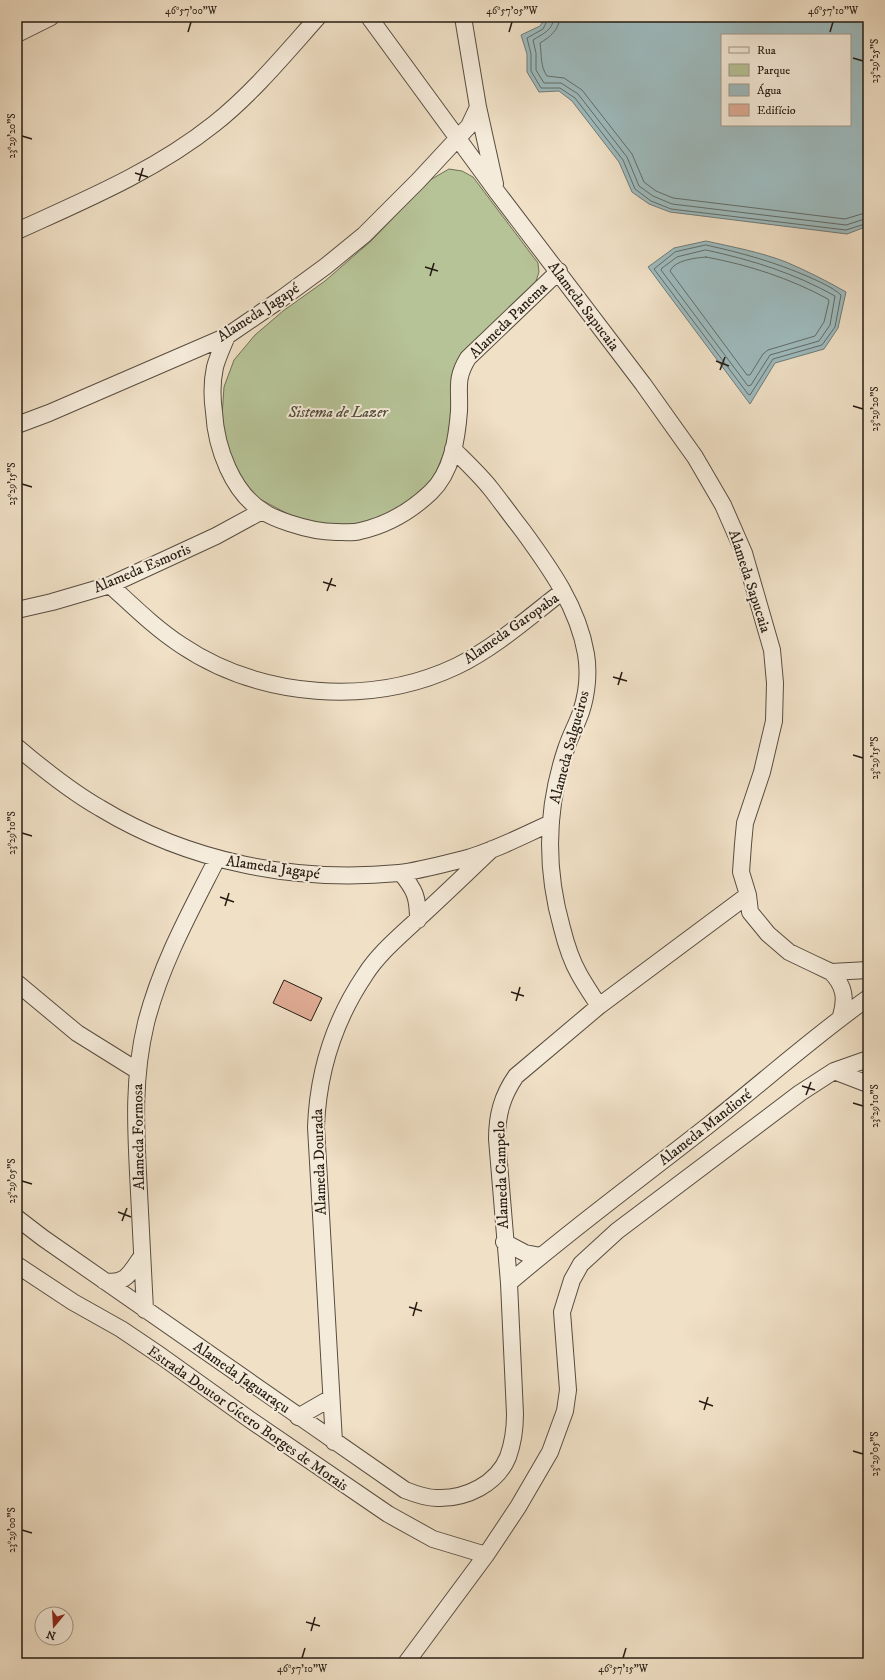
<svg xmlns="http://www.w3.org/2000/svg" width="885" height="1680" viewBox="0 0 885 1680" font-family="'IM FELL DW Pica',serif">
<rect width="100%" height="100%" fill="#f0e0c6"/>
<filter id="stains"><feTurbulence type="fractalNoise" baseFrequency=".005" numOctaves="4"/><feColorMatrix values="0 0 0 0 .2 0 0 0 0 .09 0 0 0 0 .02 0 0 0 .5 -.17"/></filter>
<radialGradient id="worn" r=".72"><stop offset=".6" stop-color="#630" stop-opacity="0"/><stop offset="1" stop-color="#630" stop-opacity=".3"/></radialGradient>
<path fill="#b6c397" stroke="#6e7055" d="M449,169L462,171L473,177L538,263L539,272L535,284L458,359L447,445L433,480L412,502L385,517L357,525L323,526L288,514L254,496L237,473L225,443L222,416L224,387L234,360L255,335L283,311L325,281L371,241L430,180Z"/>
<path fill="#9ebbbe" stroke="#6e7b7a" fill-rule="evenodd" d="M546,17H868V226L847,234L670,212L649,204L632,192L619,162L572,101L559,91L539,92L527,72V54L521,35L540,26ZM722,35H850V125H722Z
M706,241C733,247 760,252 786,262C807,271 827,281 846,292L838,328L824,349L775,363L750,404L648,267L674,248Z"/>
<g fill="none" stroke-linecap="round" stroke-linejoin="round">
<path stroke="#626c68" stroke-width="1" d="M549,17L543,29L527,38L531,54V71L541,88H560L575,98L623,160L635,189L651,201L671,209L846,230L868,223
M554,17C553,31 542,34 533,40L536,53V70L544,83H561L578,94L627,157L639,186L653,196L672,204L846,225L868,218
M560,17C559,30 550,37 540,43C542,56 540,66 547,76L564,78L582,90L632,154L644,182L656,191L673,198L845,219L868,212
M706,245C742,253 775,262 809,277C820,282 832,287 841,295L835,327L822,345L773,359L750,395L748,394L654,269L675,252Z
M706,250C752,260 794,273 835,296L830,325L819,341L770,355L751,385L748,386L661,270L662,268L677,257Z
M706,257C749,265 789,278 828,299L829,301L824,322L815,336L768,350L763,354L750,375H747L670,271C675,260 695,258 706,257Z"/>
</g>
<path fill="#e0ac95" stroke="#261c13" d="M284,980L322,998L311,1021L273,1003Z"/>
<g fill="none" stroke-linecap="round" stroke-linejoin="round">
<defs>
<path id="minor" d="M369,17L497,192L643,384L695,457L723,505L744,553L772,650L775,683L774,721L762,772L745,823L743,844L741,872L748,895L750,912L768,934L789,952L812,963L831,972L868,970
M463,17L478,107L495,184
M17,34L51,17
M17,231C85,200 155,171 214,124C253,93 285,54 318,17
M227,336C223,346 218,356 215,367C212,381 212,398 214,412C216,447 232,493 264,512C271,517 280,520 289,523C304,528 319,532 336,532C344,532 353,533 360,531C387,525 411,511 431,492C452,472 457,438 459,411C460,388 455,379 468,358L559,271
M17,425L49,413L227,336L281,299L326,266L364,235L418,181L469,126L478,107
M453,449C466,462 480,475 491,489C502,503 512,517 523,531C550,568 578,607 586,654C589,672 587,694 581,712C577,724 570,736 566,749C546,808 545,868 562,928C566,944 571,960 579,974C585,985 592,995 599,1006
M110,585C133,606 155,628 181,645C260,698 371,707 457,666C496,647 529,617 563,591
M17,610L52,602L110,585L216,536L262,511
M17,747C43,769 70,791 100,808C189,862 295,883 399,873C419,871 444,864 464,859C494,851 522,836 551,823
M401,873C415,890 418,897 418,920
M831,972C845,986 846,999 841,1016
M17,983L77,1033L138,1071
M834,1071L868,1084
M17,1218L43,1238L405,1490C415,1494 426,1498 437,1498C466,1499 497,1484 508,1457C513,1443 515,1429 515,1414L509,1283L497,1139C497,1115 502,1096 516,1076L599,1006L748,895
M504,1242L525,1253L541,1256
M17,1265L73,1302L121,1329L161,1356L249,1419L388,1514L433,1539L486,1555
M104,1281C126,1285 130,1273 142,1256
M509,1283C574,1227 643,1177 710,1124C763,1082 813,1037 868,998
M145,1310C143,1271 141,1231 139,1192C136,1133 132,1081 146,1023C161,964 190,912 217,859
M298,1417L331,1398
M334,1442L316,1127C318,1072 334,1021 365,975C379,953 400,936 419,918C444,895 468,872 492,849
M406,1663L486,1555L518,1507L550,1452L565,1411L568,1390L562,1312L572,1280L581,1264L617,1231L800,1093L834,1071L868,1059"/>
</defs>
<use href="#minor" stroke="#584d40" stroke-width="18"/>
<use href="#minor" stroke="#f5ebda" stroke-width="16"/>
</g>
<path fill="none" stroke="#261c13" stroke-width="1.5" d="M188,32L191,22M509,32L512,22M830,32L833,22M853,58L863,61M22,136L32,139M135,173L148,177M139,181L143,168M425,267L438,271M430,276L434,263M716,361L729,366M720,370L725,357M853,406L863,409M22,484L32,487M323,582L336,586M327,591L332,578M613,677L627,681M618,685L622,672M853,755L863,758M22,833L32,836M220,897L234,902M225,906L229,893M511,992L524,996M516,1001L520,987M802,1086L815,1090M806,1095L811,1082M853,1103L863,1106M22,1181L32,1184M118,1212L131,1217M122,1221L127,1208M409,1307L422,1311M413,1316L417,1302M699,1401L713,1406M704,1410L708,1397M853,1451L863,1454M22,1530L32,1533M306,1622L320,1626M311,1631L315,1617M302,1658L305,1648M623,1658L626,1648"/>
<g text-anchor="middle" stroke-width="4" stroke-linejoin="round" paint-order="stroke">
<g font-size="15" fill="#261c13" stroke="#f5ebda">
<text transform="translate(584 306) rotate(53)" y="5">Alameda Sapucaia</text>
<text transform="translate(258 312) rotate(-33)" y="5">Alameda Jagapé</text>
<text transform="translate(508 320) rotate(-44)" y="5">Alameda Panema</text>
<text transform="translate(142 568) rotate(-23)" y="5">Alameda Esmoris</text>
<text transform="translate(750 581) rotate(72)" y="5">Alameda Sapucaia</text>
<text transform="translate(511 628) rotate(-35)" y="5">Alameda Garopaba</text>
<text transform="translate(569 747) rotate(-75)" y="5">Alameda Salgueiros</text>
<text transform="translate(273 867) rotate(8)" y="5">Alameda Jagapé</text>
<text transform="translate(705 1127) rotate(-38)" y="5">Alameda Mandioré</text>
<text transform="translate(138 1137) rotate(-91)" y="5">Alameda Formosa</text>
<text transform="translate(319 1162) rotate(-92)" y="5">Alameda Dourada</text>
<text transform="translate(501 1175) rotate(-92)" y="5">Alameda Campelo</text>
<text transform="translate(242 1377) rotate(35)" y="5">Alameda Jaguaraçu</text>
<text transform="translate(248 1418) rotate(35)" y="5">Estrada Doutor Cícero Borges de Morais</text>
</g>
<g font-size="15" font-style="italic" fill="#514e3b" stroke="#f5ebda">
<text x="338" y="417">Sistema de Lazer</text>
</g>
</g>
<rect width="885" height="1680" fill="none" stroke="#f0e0c6" stroke-width="44"/>
<rect x="721" y="34" width="130" height="92" fill="#f5ebda" stroke="#a2988a"/>
<rect x="729" y="47" width="20" height="6" fill="#f5ebda" stroke="#a2988a"/>
<text x="757" y="54" font-size="12" fill="#261c13">Rua</text>
<rect x="729" y="64" width="20" height="12" fill="#b6c397" stroke="#a2988a"/>
<text x="757" y="74" font-size="12" fill="#261c13">Parque</text>
<rect x="729" y="84" width="20" height="12" fill="#9ebbbe" stroke="#a2988a"/>
<text x="757" y="94" font-size="12" fill="#261c13">Água</text>
<rect x="729" y="104" width="20" height="12" fill="#e0ac95" stroke="#a2988a"/>
<text x="757" y="114" font-size="12" fill="#261c13">Edifício</text>
<g transform="translate(54 1626) rotate(198)"><circle r="19" fill="#f5ebda" stroke="#a2988a"/>
<path d="M0-3L7 15L0 10L-7 15Z" fill="#8f2418"/>
<text y="-6" font-size="11" font-weight="bold" text-anchor="middle" fill="#261c13">N</text>
</g>
<rect x="22" y="22" width="841" height="1636" fill="none" stroke="#261c13" stroke-width="1.5"/>
<g font-size="10" text-anchor="middle" fill="#261c13">
<text x="191" y="14">46°57'00"W</text>
<text x="512" y="14">46°57'05"W</text>
<text x="833" y="14">46°57'10"W</text>
<text transform="translate(874 61) rotate(-90)" y="4">23°29'25"S</text>
<text transform="translate(11 136) rotate(-90)" y="4">23°29'20"S</text>
<text transform="translate(874 409) rotate(-90)" y="4">23°29'20"S</text>
<text transform="translate(11 484) rotate(-90)" y="4">23°29'15"S</text>
<text transform="translate(874 758) rotate(-90)" y="4">23°29'15"S</text>
<text transform="translate(11 833) rotate(-90)" y="4">23°29'10"S</text>
<text transform="translate(874 1106) rotate(-90)" y="4">23°29'10"S</text>
<text transform="translate(11 1181) rotate(-90)" y="4">23°29'05"S</text>
<text transform="translate(874 1454) rotate(-90)" y="4">23°29'05"S</text>
<text transform="translate(11 1530) rotate(-90)" y="4">23°29'00"S</text>
<text x="302" y="1672">46°57'10"W</text>
<text x="623" y="1672">46°57'15"W</text>
</g>
<rect width="100%" height="100%" filter="url(#stains)"/>
<rect width="100%" height="100%" fill="url(#worn)"/>
</svg>
